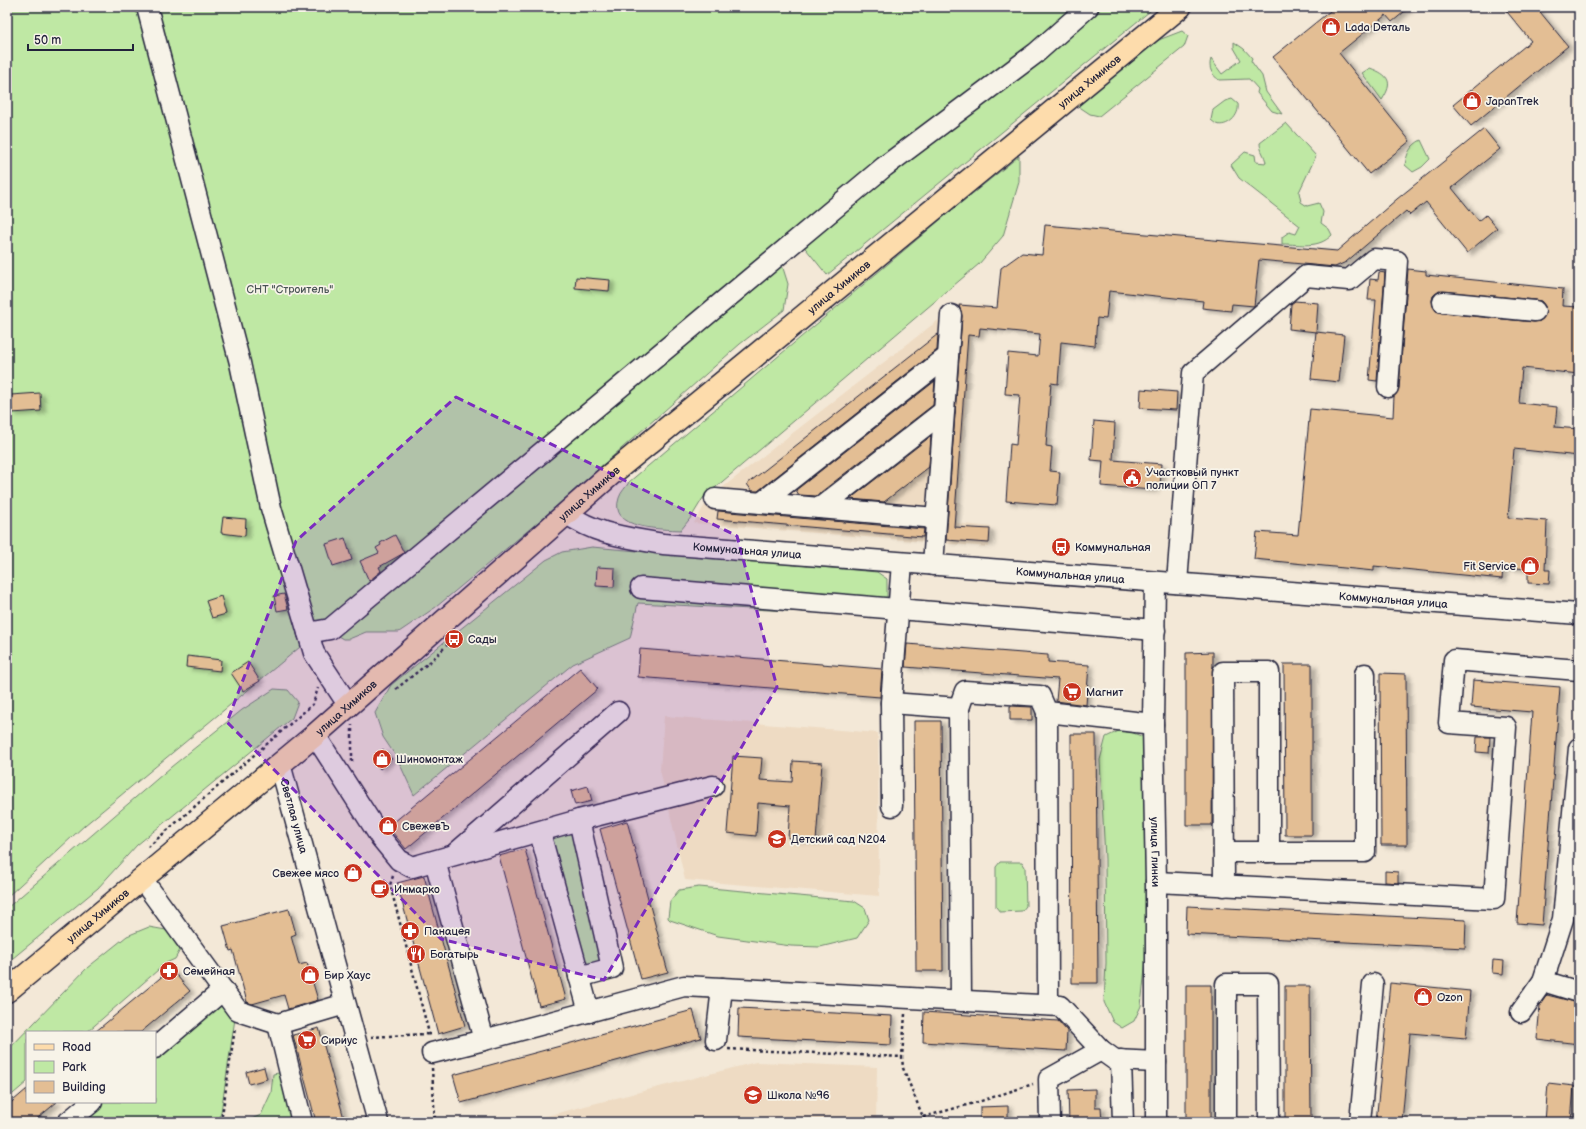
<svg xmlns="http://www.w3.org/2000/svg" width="1586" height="1129" viewBox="0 0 1586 1129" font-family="'Balsamiq Sans',sans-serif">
<defs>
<filter id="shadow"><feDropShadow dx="4.5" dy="2.5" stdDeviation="2" flood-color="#0004"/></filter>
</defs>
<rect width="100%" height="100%" fill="#f3e8d7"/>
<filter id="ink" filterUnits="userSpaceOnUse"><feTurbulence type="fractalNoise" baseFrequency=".025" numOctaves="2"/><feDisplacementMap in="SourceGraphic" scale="8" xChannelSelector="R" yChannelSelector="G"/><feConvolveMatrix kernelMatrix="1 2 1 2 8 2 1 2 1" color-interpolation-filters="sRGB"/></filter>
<g filter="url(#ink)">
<path fill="#eedbc3" d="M959,304L983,305L980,337H970L956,523L991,527L989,547L694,523L709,498Z
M664,716L878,733L879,896L685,880L660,770Z
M756,1062L877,1067L876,1122H523Z"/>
<path fill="#bfe8a4" stroke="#708570" d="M7,7H1093L856,187L85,825L7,897Z
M1103,7H1155L827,275L802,244Z
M1182,31L1188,36L1184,47L1099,116L1090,114L1078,106L1156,41Z
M1234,42L1244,49L1252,58L1251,61L1262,76L1266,92L1282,114L1272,111L1257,93L1258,89L1249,79L1219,80C1212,75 1208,68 1211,59L1222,74L1241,60L1234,48Z
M1370,68C1389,75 1394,82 1382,100L1362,73Z
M1232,99L1238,104C1240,116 1227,128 1216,124L1211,120L1213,110L1225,101Z
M1286,123L1316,156L1299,192L1301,202L1307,206L1319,203L1323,212L1321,223L1329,229L1332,235C1318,249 1301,244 1282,244V237L1289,232L1296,234L1300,226L1239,178L1231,165L1245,152L1255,155L1256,162L1266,163C1265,155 1260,151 1260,143Z
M1421,140L1430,159L1422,167L1413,172L1405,165C1407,153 1410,146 1421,140Z
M1019,156V182L1003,236L979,264L703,498L692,516L681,530C662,529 608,530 619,498C621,491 626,488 629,482L946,215Z
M782,265L788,284L784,310L740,344L537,523L436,607L399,632H366L349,639H343L336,635Z
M592,547L877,572L887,579V603L881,616L638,603L630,638L573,664L414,795L397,758L383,737L375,713L391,685L546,560L562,552Z
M274,689L288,690L298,702L292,718L137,845L98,888L7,963V908L171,767L242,710Z
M1123,729L1146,738L1149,817L1146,959L1141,1006L1134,1021L1122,1028L1113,1022L1104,1002L1106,963L1105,859L1100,760L1106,737Z
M573,829L607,963L583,969L549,835Z
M1000,862H1022L1025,867L1026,906L1022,911L1000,912L996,907V867Z
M699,887L854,901L865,908L869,920L857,938L820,947L791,946L718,936L670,920L668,918L670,901L679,890Z
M149,927L166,930L180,950L175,959L166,963L87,1032H27V1082L7,1099V1051L87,968L127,936Z
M222,995L236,1012L221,1112L218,1122H78L101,1102H155V1055Z
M284,1072L297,1122H250L249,1120L261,1115L271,1093L273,1074Z"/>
<path fill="#e3be94" stroke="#22223b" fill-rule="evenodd" filter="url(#shadow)" d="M1335,7H1410L1392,22L1386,15L1339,53L1410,141L1369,174L1273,57Z
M1503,7H1536L1568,46L1471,126L1453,105L1531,41Z
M1484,129L1500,149L1452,188L1479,221L1486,215L1497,228L1467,253L1426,202L1410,215L1406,211L1346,262L1335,267L1259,260L1254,306L1232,304L1231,311L1202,308L1203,301L1109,291L1106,319L1097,318L1095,346L1061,342L1058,384L1051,383L1046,446L1052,447L1050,471L1060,472L1057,505L1006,501L1010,444L1016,445L1020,395L1005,394L1008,353L1038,356L1040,334L980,328L979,336L968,335L954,527L990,529L989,543L946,540L962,316L959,305L997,308L1001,268L1022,253L1042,255L1045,225L1337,251L1397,199Z
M1408,269L1426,271V275L1563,289L1562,306L1579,307V374L1522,368L1519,403L1557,407L1555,427L1579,429V456L1514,449L1508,518L1547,521L1545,570H1550L1549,584L1528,583V569L1503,567L1502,579L1374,566V571L1254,559L1257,532L1298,535L1310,409L1393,417L1394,396L1399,388ZM1439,291L1536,300L1541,301L1545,306L1546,312L1540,321L1534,322L1442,313L1436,311L1432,301L1433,296Z
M1379,272L1385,273L1377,381L1369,380L1376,300H1368L1370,279L1378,280Z
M576,277L610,280L609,291L575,288Z
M1295,301L1318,303L1316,332L1289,329L1291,304Z
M1316,332L1344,335L1339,382L1311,379Z
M938,334L937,350L758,491H752L747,484Z
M935,381L933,405L816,496L799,495L796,490Z
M1141,389L1177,392L1176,410L1140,408Z
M40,393L41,411L12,413L11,395Z
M1094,421L1115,423L1113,460L1162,464L1160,484L1154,483L1153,490L1101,486L1103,461L1091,460Z
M931,436L929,467L884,502L850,499Z
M718,511L924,529L923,537L717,519Z
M223,517L246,519L245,536L221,533Z
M395,535L404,553L379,567L381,571L369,581L360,561L379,553L376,548L381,545L380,543Z
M345,538L352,560L333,566L326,544Z
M597,567L615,568L614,587L596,586Z
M284,594L288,609L277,611L274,596Z
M221,596L226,614L212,618L206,601Z
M907,644L1048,655V662L1089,665L1086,705L1056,701L1058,679L905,667Z
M640,649L882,669L880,697L638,677Z
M1213,652L1212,825H1186V653Z
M187,656L221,660L220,671L186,667Z
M248,662L260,681L243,691L231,673Z
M1284,664H1312V835H1285Z
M580,668L598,689L406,849L388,827Z
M1380,673L1406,674L1407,845H1381Z
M1473,680L1560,687L1542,925L1517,923L1532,712L1471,707Z
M1010,706L1032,707V720H1010Z
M914,721H941L943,971H916Z
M1071,734H1096L1098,983H1072Z
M1477,737H1490L1489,753L1476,752Z
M383,749L392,759L380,769L372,759Z
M733,756L762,758L760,780L792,782L793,761L822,763L816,841L788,838L790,806L758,803L756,836L727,833Z
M588,786L592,801L575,805L571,791Z
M627,821L668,972L641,979L600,829Z
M525,849L566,999L539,1006L499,856Z
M1385,871L1398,872V883L1385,882Z
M424,876L465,1026L438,1034L397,883Z
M1187,906L1466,920L1465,948L1186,934Z
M289,909L296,934L291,936L299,965L307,963L318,1000L288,1009L284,995L252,1004L247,1002L233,950L230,951L223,926Z
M1493,960L1504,961L1503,974L1492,973Z
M171,969L190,991L141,1032H95Z
M1390,983L1470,991L1466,1038L1410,1033L1402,1122H1376Z
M1186,985H1211V1122H1186Z
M1285,986H1310L1311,1122H1285Z
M1547,995L1579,1003V1044L1537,1039L1540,1005Z
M739,1008L892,1016L891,1045L738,1037Z
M693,1010L701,1038L461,1103L453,1075Z
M924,1012L1058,1021L1067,1031L1066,1051L923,1042Z
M319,1028L345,1122H316L293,1035Z
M264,1067L267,1079L249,1084L246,1072Z
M1548,1083L1574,1086L1571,1122H1545Z
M27,1089V1102H57L33,1122H7V1106Z
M1095,1089V1107H1101L1102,1122H1069L1068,1090Z
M1008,1106V1122H980V1107Z"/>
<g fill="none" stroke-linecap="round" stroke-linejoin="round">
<defs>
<g id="minor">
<path d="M147,7L240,363L271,508L314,653L349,706"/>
<path d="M1443,302L1535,311"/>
<path d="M715,499L936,518"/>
<path d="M761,503L948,356"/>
<path d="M820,508L944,411"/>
<path id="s1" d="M567,514C599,536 627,537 663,544L1579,614"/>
<path d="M933,565L951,315"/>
<path id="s2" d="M1155,582L1153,724L1156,882V1122"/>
<path d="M1177,583L1193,373L1306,276L1349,280L1374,259L1397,261L1388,387"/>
<path d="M641,588L1155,630"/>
<path d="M308,633L330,629L884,167L1036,53L1088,7"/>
<path d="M891,703L959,708L965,691L1040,696L1047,712L1153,724"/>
<path d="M959,708L961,1001"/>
<path d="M1047,712L1048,1004"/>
<path d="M315,735L381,838L399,860L412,867L579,820L713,786"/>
<path id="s3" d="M280,764L378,1122"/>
<path d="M892,806L891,703L902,563"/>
<path d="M540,833L589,1012"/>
<path d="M1224,852H1365V674"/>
<path d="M456,853L618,712"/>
<path d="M435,861L484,1040L684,986L1060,1006L1101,1050L1115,1060L1156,1062"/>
<path d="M142,879L238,1011L278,1024L345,1004"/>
<path d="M1156,882L1494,899L1506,727L1449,723L1454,660L1579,670"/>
<path d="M1224,886L1223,672H1269V852"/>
<path d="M579,977L612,968L579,820"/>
<path d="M1543,981L1579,992"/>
<path d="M1521,1012L1543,981L1563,919L1579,748"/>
<path d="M278,1024L302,1122"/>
<path d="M716,1040L722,988"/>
<path d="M155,1048L223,990"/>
<path d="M432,1053L484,1040"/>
<path d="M1121,1060L1123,1122"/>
<path d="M68,1122L92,1102"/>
<path d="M1050,1122L1049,1079L1101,1050"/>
<path d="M1226,1122V984H1268L1269,1122"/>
<path d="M1360,1122L1373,984"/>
</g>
<g id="major">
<path id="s4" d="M7,991L315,735L610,475L1180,7"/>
</g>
</defs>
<use href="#minor" stroke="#22223b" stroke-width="23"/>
<use href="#major" stroke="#22223b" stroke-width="25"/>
<path stroke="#22223b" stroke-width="2.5" stroke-dasharray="3 3" stroke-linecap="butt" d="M396,689L431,661L457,635
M352,762V725
M148,847L313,704L318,688
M393,876L390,885L430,1037
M905,1014L902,1057L903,1068L925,1122
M371,1037L425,1034L430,1035
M728,1049L902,1057
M432,1068L435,1122
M923,1117L978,1102L1033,1084
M221,1122L235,1028"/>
<use href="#minor" stroke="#f7f3e8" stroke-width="20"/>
<use href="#major" stroke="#fddcac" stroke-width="22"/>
</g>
</g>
<path fill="#7b2cbf" fill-opacity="0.2" stroke="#7b2cbf" stroke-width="3" stroke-dasharray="8 5" stroke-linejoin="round" d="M456,397L737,536L777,687L604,980L441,939L227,722L296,541Z"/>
<defs>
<symbol id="shop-disc" viewBox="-11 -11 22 22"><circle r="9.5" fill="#c8321e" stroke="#f7f3e8"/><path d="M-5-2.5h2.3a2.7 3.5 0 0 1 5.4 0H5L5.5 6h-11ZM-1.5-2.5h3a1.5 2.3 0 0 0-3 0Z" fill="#fff"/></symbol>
<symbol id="civic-disc" viewBox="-11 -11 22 22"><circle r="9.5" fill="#c8321e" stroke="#f7f3e8"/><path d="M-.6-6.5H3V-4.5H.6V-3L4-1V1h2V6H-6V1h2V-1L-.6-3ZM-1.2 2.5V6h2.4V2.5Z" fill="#fff"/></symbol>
<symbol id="bus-disc" viewBox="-11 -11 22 22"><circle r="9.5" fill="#c8321e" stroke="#f7f3e8"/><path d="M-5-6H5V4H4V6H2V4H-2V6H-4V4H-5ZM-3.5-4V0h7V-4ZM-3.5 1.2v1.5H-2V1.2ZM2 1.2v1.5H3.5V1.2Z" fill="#fff"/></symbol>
<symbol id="supermarket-disc" viewBox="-11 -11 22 22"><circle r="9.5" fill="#c8321e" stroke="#f7f3e8"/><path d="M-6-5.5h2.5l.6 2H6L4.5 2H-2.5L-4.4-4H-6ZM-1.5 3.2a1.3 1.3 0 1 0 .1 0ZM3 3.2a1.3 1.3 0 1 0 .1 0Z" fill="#fff"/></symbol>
<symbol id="school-disc" viewBox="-11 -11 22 22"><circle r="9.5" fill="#c8321e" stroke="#f7f3e8"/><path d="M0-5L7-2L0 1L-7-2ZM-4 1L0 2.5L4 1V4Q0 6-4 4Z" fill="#fff"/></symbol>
<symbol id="cafe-disc" viewBox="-11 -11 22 22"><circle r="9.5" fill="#c8321e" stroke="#f7f3e8"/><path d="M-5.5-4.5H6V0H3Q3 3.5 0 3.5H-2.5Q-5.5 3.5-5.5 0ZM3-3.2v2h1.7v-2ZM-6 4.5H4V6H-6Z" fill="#fff"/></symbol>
<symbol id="pharmacy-disc" viewBox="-11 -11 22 22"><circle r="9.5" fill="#c8321e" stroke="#f7f3e8"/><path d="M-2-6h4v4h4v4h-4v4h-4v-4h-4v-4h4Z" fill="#fff"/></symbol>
<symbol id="restaurant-disc" viewBox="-11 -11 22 22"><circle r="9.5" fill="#c8321e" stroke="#f7f3e8"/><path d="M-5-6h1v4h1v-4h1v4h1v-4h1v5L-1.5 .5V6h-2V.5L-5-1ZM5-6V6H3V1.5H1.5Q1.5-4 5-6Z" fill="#fff"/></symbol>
</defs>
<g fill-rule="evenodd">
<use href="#shop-disc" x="1320" y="16" width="22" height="22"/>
<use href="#shop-disc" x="1461" y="90" width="22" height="22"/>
<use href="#civic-disc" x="1121" y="467" width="22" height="22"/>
<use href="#bus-disc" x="1050" y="536" width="22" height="22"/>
<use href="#shop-disc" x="1519" y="555" width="22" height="22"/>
<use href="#bus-disc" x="443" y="628" width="22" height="22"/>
<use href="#supermarket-disc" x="1061" y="681" width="22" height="22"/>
<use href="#shop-disc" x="371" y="748" width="22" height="22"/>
<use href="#shop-disc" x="377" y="815" width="22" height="22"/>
<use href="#school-disc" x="766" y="828" width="22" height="22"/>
<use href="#shop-disc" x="342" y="862" width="22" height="22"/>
<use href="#cafe-disc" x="369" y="878" width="22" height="22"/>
<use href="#pharmacy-disc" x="399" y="920" width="22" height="22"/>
<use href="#restaurant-disc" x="405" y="943" width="22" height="22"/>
<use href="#pharmacy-disc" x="158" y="960" width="22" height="22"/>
<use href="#shop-disc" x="299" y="964" width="22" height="22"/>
<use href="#shop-disc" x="1412" y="986" width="22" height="22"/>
<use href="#supermarket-disc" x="296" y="1029" width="22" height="22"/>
<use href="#school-disc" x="742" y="1084" width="22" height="22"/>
</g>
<g text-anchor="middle" stroke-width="3.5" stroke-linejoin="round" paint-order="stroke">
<g font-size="11" fill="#22223b" stroke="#f7f3e8" text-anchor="start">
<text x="1345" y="31">Lada Dеталь</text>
<text x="1486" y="105">JapanTrek</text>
<text x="1146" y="476">Участковый пункт<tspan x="1146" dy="13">полиции ОП 7</tspan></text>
<text x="1075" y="551">Коммунальная</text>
<text x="1516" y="570" text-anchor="end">Fit Service</text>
<text x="468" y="643">Сады</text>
<text x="1086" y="696">Магнит</text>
<text x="396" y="763">Шиномонтаж</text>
<text x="402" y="830">СвежевЪ</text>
<text x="791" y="843">Детский сад N204</text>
<text x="339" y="877" text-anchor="end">Свежее мясо</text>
<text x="394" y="893">Инмарко</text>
<text x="424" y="935">Панацея</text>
<text x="430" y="958">Богатырь</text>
<text x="183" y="975">Семейная</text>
<text x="324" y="979">Бир Хаус</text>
<text x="1437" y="1001">Ozon</text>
<text x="321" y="1044">Сириус</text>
<text x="767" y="1099">Школа №96</text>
</g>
<g font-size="11" fill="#22223b" stroke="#f7f3e8">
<text dy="4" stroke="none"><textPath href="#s4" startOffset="1414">улица Химиков</textPath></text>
<text dy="4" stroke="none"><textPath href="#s4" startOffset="1090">улица Химиков</textPath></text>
<text dy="4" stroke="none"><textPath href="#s4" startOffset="766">улица Химиков</textPath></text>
<text dy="4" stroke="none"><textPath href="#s1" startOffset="186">Коммунальная улица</textPath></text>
<text dy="4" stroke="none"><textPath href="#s1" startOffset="510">Коммунальная улица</textPath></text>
<text dy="4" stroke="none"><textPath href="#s1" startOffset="834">Коммунальная улица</textPath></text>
<text dy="4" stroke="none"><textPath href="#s4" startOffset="442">улица Химиков</textPath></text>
<text dy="4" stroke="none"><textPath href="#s3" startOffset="54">Светлая улица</textPath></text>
<text dy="4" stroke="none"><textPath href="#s2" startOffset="270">улица Глинки</textPath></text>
<text dy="4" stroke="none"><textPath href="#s4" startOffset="118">улица Химиков</textPath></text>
</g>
<g font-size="11" fill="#495455" stroke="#f7f3e8">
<text x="290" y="293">СНТ "Строитель"</text>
</g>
</g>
<rect width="1586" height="1129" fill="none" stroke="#f7f3e8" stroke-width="24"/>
<rect x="12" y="12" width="1562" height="1105" fill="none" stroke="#22223b" stroke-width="1.5" filter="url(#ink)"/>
<rect x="26" y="1031" width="130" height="72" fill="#f7f3e8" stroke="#a29fa3"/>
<rect x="34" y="1044" width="20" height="6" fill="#fddcac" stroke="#a29fa3"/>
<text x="62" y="1051" font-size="12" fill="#22223b">Road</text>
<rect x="34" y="1061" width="20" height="12" fill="#bfe8a4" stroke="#a29fa3"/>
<text x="62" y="1071" font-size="12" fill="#22223b">Park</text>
<rect x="34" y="1081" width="20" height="12" fill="#e3be94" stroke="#a29fa3"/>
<text x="62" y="1091" font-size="12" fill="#22223b">Building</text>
<path d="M28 44v6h105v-6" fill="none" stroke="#22223b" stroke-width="2"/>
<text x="34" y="44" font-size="12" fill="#22223b" stroke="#f7f3e8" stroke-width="3" paint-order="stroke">50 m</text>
</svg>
